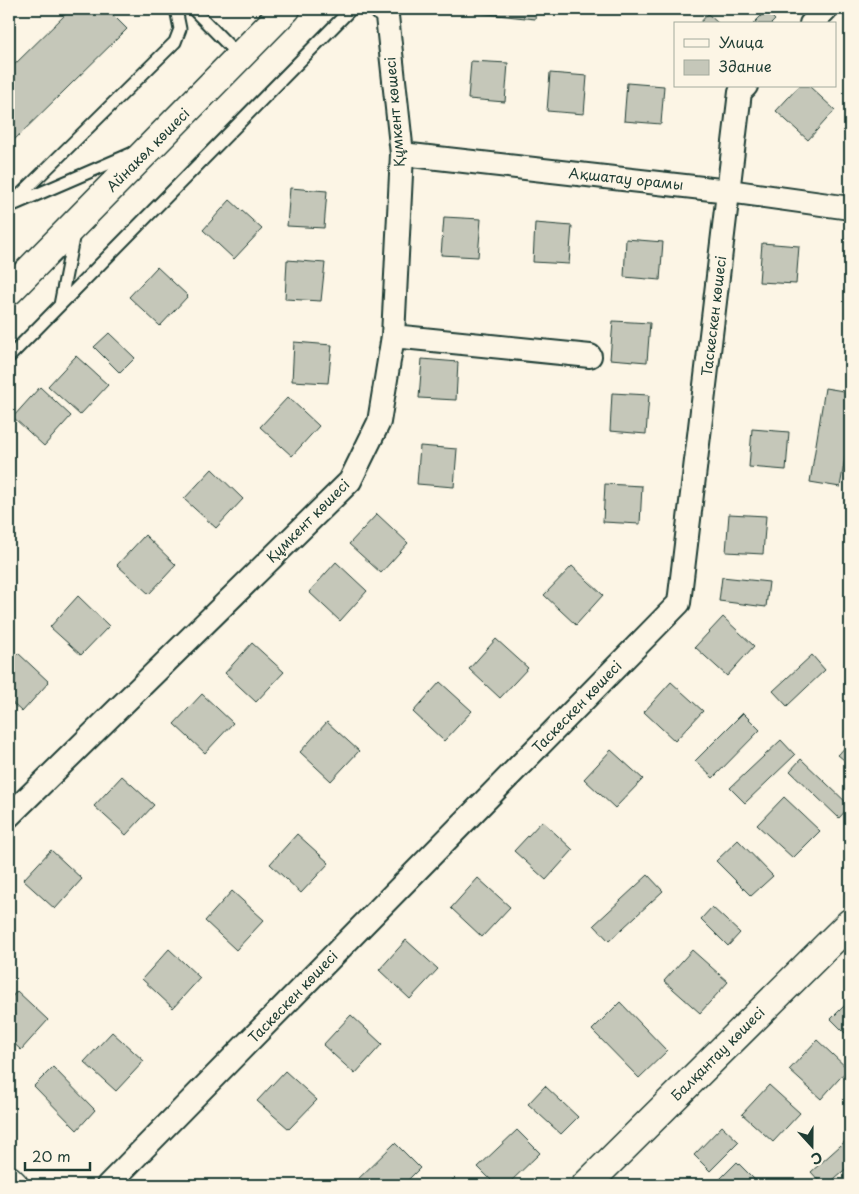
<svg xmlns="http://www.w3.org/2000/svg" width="859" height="1194" viewBox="0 0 859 1194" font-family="'Playpen Sans',sans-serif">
<rect width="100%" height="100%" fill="#fcf5e5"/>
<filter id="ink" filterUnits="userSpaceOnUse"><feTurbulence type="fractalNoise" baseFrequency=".02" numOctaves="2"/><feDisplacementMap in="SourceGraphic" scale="10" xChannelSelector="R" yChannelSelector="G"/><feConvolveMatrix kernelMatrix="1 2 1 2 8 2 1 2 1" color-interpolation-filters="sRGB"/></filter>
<g filter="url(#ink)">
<path fill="#c5c7b9" stroke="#1f3d34" d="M71,9H107L127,29L9,145V70Z
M468,9H536L535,19L468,12Z
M766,11L775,20L771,24H753Z
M708,14L719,24H699Z
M471,61L508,63L505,102L468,99Z
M550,73L587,76L584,114L547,111Z
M627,83L664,86L661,124L624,121Z
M799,86H809L835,110L808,140L776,111Z
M290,188L327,191L324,228L287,226Z
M230,200L262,229L234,259L203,230Z
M444,217L481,219L478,257L441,255Z
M535,223L572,226L569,264L533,262Z
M626,239L663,242L660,280L624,277Z
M762,243L799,246L796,284L759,282Z
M287,260L325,263L321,301L285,299Z
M157,267L188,296L160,326L129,297Z
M613,321L650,323L647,362L610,359Z
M109,333L135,358L120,373L94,347Z
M294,342L332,345L328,383L292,381Z
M76,356L108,385L80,415L48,386Z
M422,359L458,362L456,400L419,398Z
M40,387L71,416L44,446L13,417Z
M825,388L850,392V429L840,487L810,482Z
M612,393L649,395L646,434L610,431Z
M288,397L319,426L292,456L260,427Z
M752,429L789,432L786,470L749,467Z
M420,446L457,449L454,487L417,484Z
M212,469L243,499L216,528L184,499Z
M605,484L642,486L640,524L603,522Z
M377,514L408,543L381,573L349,544Z
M729,514L766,516L763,554L726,552Z
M145,535L176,565L149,594L117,565Z
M336,562L367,591L340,621L309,592Z
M572,566L603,595L576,625L544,595Z
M722,577L769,582L766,607L719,601Z
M78,596L109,626L81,655L50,627Z
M723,617L754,646L727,676L695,647Z
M496,639L528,668L500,698L469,669Z
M252,643L284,672L256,702L225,673Z
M18,653L49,682L22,712L9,700V663Z
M812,655L825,670L787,706L773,691Z
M440,682L472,711L444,741L413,712Z
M671,682L703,711L675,741L644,712Z
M202,694L233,723L205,753L174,724Z
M743,713L760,730L713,778L695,761Z
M327,722L359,751L331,781L300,752Z
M781,740L795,755L745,803L730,788Z
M850,742V765L838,755Z
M611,750L643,779L615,808L584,779Z
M801,759L850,806L839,818L790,771Z
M122,776L154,805L126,835L94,806Z
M784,797L820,831L793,858L757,825Z
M542,821L573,850L546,880L514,851Z
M297,834L329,863L301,893L270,864Z
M738,840L773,876L751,896L716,861Z
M51,850L82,879L55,909L23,880Z
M648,875L663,891L609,941L594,925Z
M478,878L510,907L482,937L451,908Z
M232,891L264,920L236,950L205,921Z
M712,907L740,933L728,946L701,919Z
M406,940L438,969L410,999L379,970Z
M169,949L200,978L173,1008L142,979Z
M692,950L728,982L700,1013L664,981Z
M17,991L48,1020L21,1050L9,1039V1000Z
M850,1000V1038L831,1019Z
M620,1002L667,1051L639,1078L592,1030Z
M351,1015L382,1044L355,1074L323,1045Z
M112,1032L144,1061L116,1091L84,1062Z
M817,1040L848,1069L821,1099L789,1070Z
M53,1067L95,1110L77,1130L34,1086Z
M285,1071L317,1100L289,1129L257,1101Z
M769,1085L800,1113L773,1142L742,1114Z
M545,1086L578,1117L561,1134L528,1104Z
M722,1126L739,1142L710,1171L694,1155Z
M517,1130L540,1153L507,1185H496L478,1167Z
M850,1137V1165L827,1185H823L811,1172Z
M395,1143L420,1168L403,1185H352Z
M737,1162L760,1185H714Z
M453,1179L460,1185H447Z"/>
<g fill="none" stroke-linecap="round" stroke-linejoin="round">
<defs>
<path id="service" d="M193,9L240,57
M15,204L133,153
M9,206L175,42L180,29L176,9
M60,305L74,233
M9,357L351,9"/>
<path id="minor" d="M811,24L826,9
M402,154L729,191L850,208
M393,336L590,356
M9,816L350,481L379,422L393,336L402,154L387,16L381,9
M108,1185L679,603L740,92L746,86"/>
<path id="tertiary" d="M9,1180L14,1185
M586,1185L850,923"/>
<path id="secondary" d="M9,291L286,9"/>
</defs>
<use href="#service" stroke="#1f3d34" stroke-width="15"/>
<use href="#minor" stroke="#1f3d34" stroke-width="26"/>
<use href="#tertiary" stroke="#1f3d34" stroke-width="31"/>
<use href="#secondary" stroke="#1f3d34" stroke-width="31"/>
<use href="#service" stroke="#fcf5e5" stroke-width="11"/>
<use href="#minor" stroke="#fcf5e5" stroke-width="22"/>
<use href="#tertiary" stroke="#fcf5e5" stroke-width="28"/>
<use href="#secondary" stroke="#fcf5e5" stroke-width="28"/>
</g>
</g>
<g text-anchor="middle" stroke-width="4" stroke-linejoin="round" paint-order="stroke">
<g font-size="14" fill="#1f3d34" stroke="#fcf5e5">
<text transform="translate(395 112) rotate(-95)" y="5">Құмкент көшесі</text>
<text transform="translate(148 150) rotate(-45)" y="5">Айнакөл көшесі</text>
<text transform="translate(626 179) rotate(6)" y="5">Ақшатау орамы</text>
<text transform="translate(714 316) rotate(-83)" y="5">Таскескен көшесі</text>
<text transform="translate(308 521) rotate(-45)" y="5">Құмкент көшесі</text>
<text transform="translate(577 707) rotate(-46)" y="5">Таскескен көшесі</text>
<text transform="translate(293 997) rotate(-46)" y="5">Таскескен көшесі</text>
<text transform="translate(718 1054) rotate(-45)" y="5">Балқантау көшесі</text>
</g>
</g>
<rect width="859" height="1194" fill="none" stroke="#fcf5e5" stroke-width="30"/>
<rect x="15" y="15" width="829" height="1164" fill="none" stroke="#1f3d34" stroke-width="2" filter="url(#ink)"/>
<rect x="674" y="22" width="162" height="65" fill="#fcf5e5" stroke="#a4ab9e"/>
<rect x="684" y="39" width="25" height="8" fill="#fcf5e5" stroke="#a4ab9e"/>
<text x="719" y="48" font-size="15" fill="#1f3d34">Улица</text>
<rect x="684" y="60" width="25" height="15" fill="#c5c7b9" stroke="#a4ab9e"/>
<text x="719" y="72" font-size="15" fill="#1f3d34">Здание</text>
<g transform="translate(812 1146) rotate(159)" stroke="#fcf5e5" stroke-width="4" paint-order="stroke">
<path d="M0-4L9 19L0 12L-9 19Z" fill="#1f3d34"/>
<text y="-8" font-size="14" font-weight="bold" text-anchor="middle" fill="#1f3d34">С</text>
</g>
<path d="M25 1162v8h65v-8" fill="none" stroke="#1f3d34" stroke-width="2.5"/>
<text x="32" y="1162" font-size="15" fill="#1f3d34" stroke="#fcf5e5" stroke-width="4" paint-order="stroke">20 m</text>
</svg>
